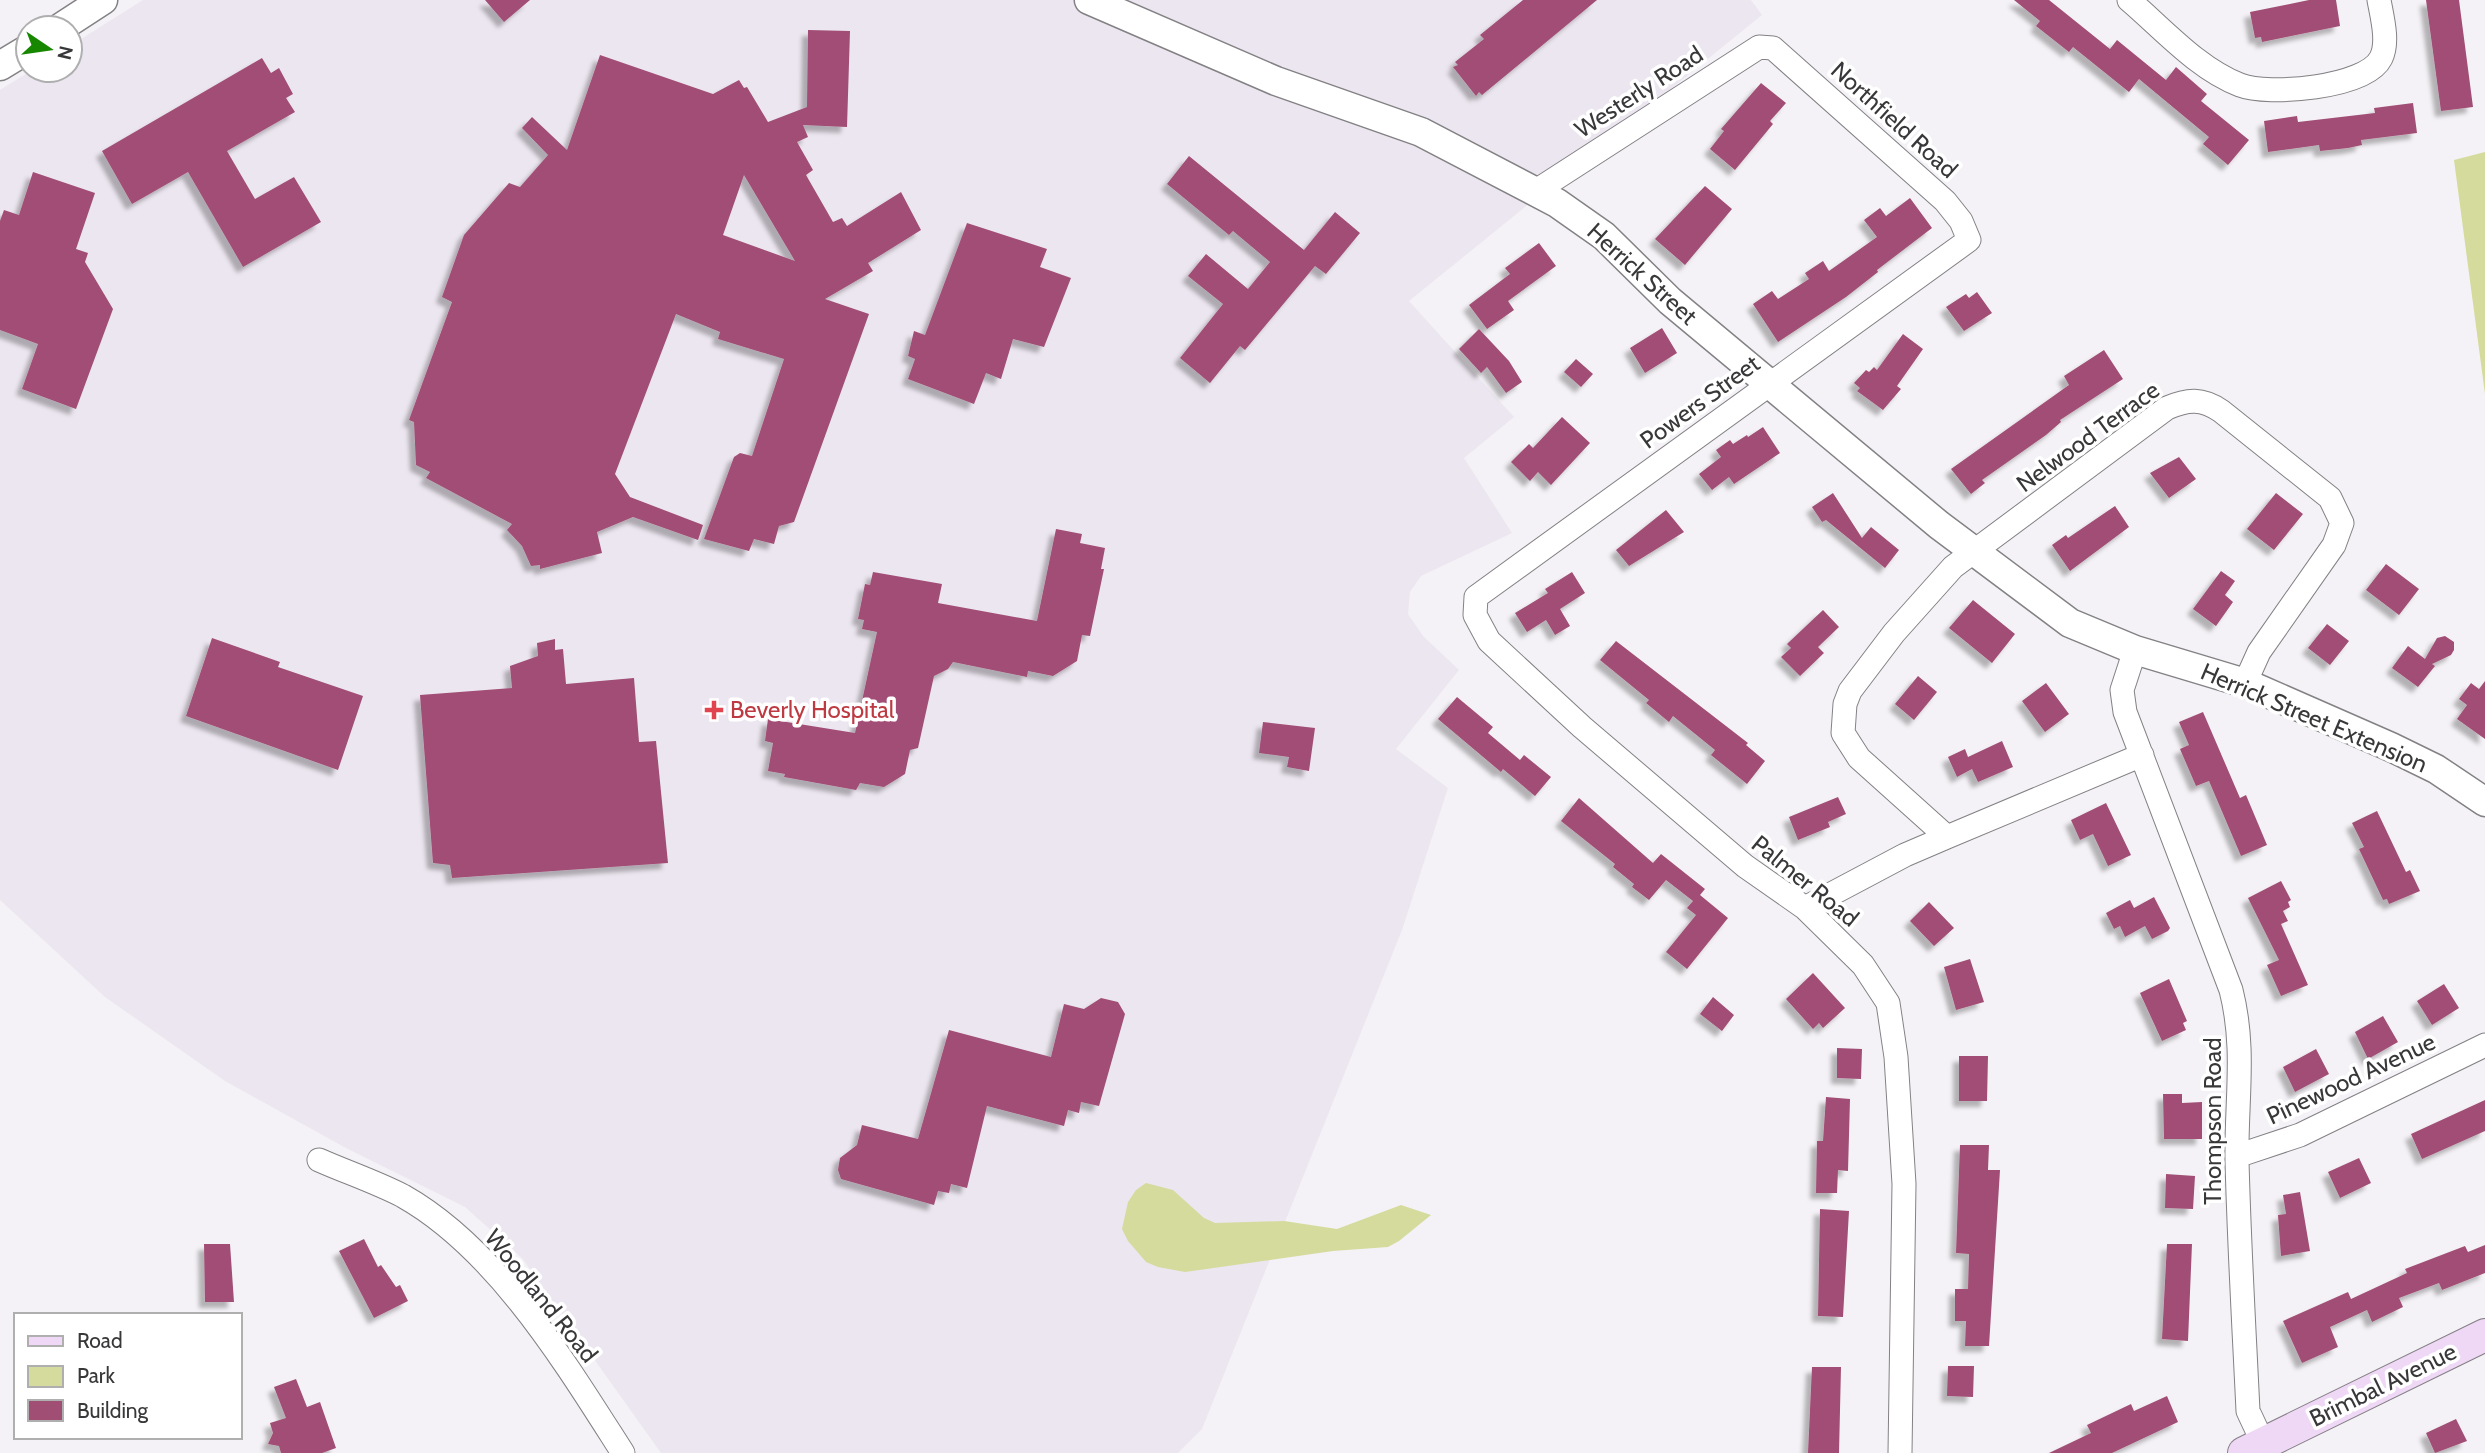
<svg xmlns="http://www.w3.org/2000/svg" width="2485" height="1453" viewBox="0 0 2485 1453" font-family="Cabin,sans-serif">
<defs>
<filter id="shadow"><feDropShadow dx="-6" dy="6" stdDeviation="2" flood-color="#0004"/></filter>
</defs>
<rect width="100%" height="100%" fill="#f4f2f6"/>
<path fill="#ece6f0" d="M143,0H1751L1762,15L1409,301L1514,417L1464,458L1512,533L1421,576L1410,592L1408,614L1423,636L1459,670L1396,749L1448,788L1402,930L1202,1429L1178,1453H661L522,1258L465,1207L344,1147L225,1081L105,997L0,900V90L32,70H70V46Z"/>
<path fill="#d5db9d" d="M2485,152V394L2454,160Z
M1146,1183L1173,1190L1204,1218L1215,1223L1284,1221L1337,1229L1401,1205L1431,1215L1399,1241L1388,1247L1333,1251L1185,1272L1158,1267L1146,1262L1128,1241L1122,1229L1128,1202L1136,1190Z"/>
<path fill="#a14e74" fill-rule="evenodd" filter="url(#shadow)" d="M485,0H530L504,22Z
M1523,0H1597L1482,95L1479,92L1476,96L1453,67L1458,65L1455,62L1484,39L1480,35Z
M2014,0H2049L2110,49L2117,40L2166,80L2176,67L2207,94L2201,101L2249,140L2228,165L2203,144L2209,137L2139,79L2129,92L2073,47L2069,52L2036,26L2040,21Z
M2309,0H2336L2340,26L2262,42L2261,37L2255,38L2250,12Z
M2426,0H2459L2473,107L2441,111Z
M808,30L850,31L847,127L803,125L808,137L797,142L813,170L806,175L833,222L842,218L847,226L901,192L921,230L868,263L873,271L825,299L869,314L794,522L779,526L774,544L754,539L749,551L704,539L734,457L740,453L752,456L784,359L718,339L720,332L676,314L615,474L630,497L703,525L698,540L633,517L597,532L602,553L540,569V565L531,566L522,546L507,530L512,524L426,478L430,472L416,465L414,422L409,420L452,302L442,297L464,235L509,183L520,187L548,155L522,128L532,117L567,150L600,55L713,94L739,80L744,88L747,87L768,122L807,107ZM744,175L795,261L723,235Z
M262,58L271,73L279,68L293,94L286,98L295,112L227,151L255,199L294,177L321,222L243,267L188,172L132,204L102,151Z
M1761,83L1786,103L1770,121L1773,124L1735,170L1710,149L1724,131L1721,129Z
M2413,103L2417,133L2361,140L2362,145L2348,148L2320,151L2319,145L2268,152L2264,121L2297,116L2298,122L2375,113L2374,108Z
M1189,156L1304,250L1335,212L1360,233L1326,274L1315,266L1245,350L1240,346L1210,383L1180,358L1223,304L1188,276L1206,254L1248,289L1270,262L1233,231L1229,235L1167,184Z
M33,172L95,193L76,249L88,253L85,262L113,309L76,409L22,389L38,344L0,330V221L4,210L19,215Z
M1705,186L1732,209L1685,265L1655,239Z
M1910,198L1932,228L1877,270L1878,272L1846,297L1778,342L1753,304L1772,291L1778,299L1809,279L1805,273L1823,261L1829,271L1877,237L1864,220L1880,208L1886,216Z
M967,223L1047,249L1040,267L1071,278L1044,347L1013,339L1001,379L986,373L974,404L908,379L915,359L908,356L914,331L925,335Z
M1539,243L1556,266L1508,301L1514,310L1487,329L1469,305L1510,274L1505,268Z
M1977,292L1992,313L1964,331L1946,307L1966,294L1969,298Z
M1662,328L1677,353L1645,373L1630,348Z
M1479,329L1509,361L1522,382L1506,393L1487,367L1481,373L1459,349Z
M1903,334L1923,349L1897,386L1901,389L1883,410L1857,391L1860,388L1854,383L1866,370L1869,372L1874,367L1877,370Z
M2104,350L2123,379L2060,420L2061,422L2046,435L1982,480L1985,483L1971,494L1951,469L2069,385L2064,376Z
M1576,359L1593,374L1581,387L1564,372Z
M1562,417L1590,443L1551,485L1538,472L1530,481L1511,462L1529,444L1533,448Z
M1763,427L1780,453L1734,484L1729,477L1712,490L1699,474L1721,457L1716,450L1730,440L1733,444L1747,435L1748,437Z
M2179,457L2196,479L2169,498L2150,473Z
M1833,493L1862,538L1871,527L1899,550L1885,568L1826,520L1822,522L1812,507Z
M2276,493L2303,514L2274,550L2247,529Z
M2115,506L2129,527L2070,571L2052,545L2066,535L2068,538Z
M1666,510L1684,532L1629,566L1616,550Z
M1056,529L1082,534L1080,543L1105,548L1101,569H1104L1090,636L1082,635L1077,661L1053,676L1028,671L1027,677L953,662L948,669L934,676L918,748L910,750L905,774L884,787L860,783L856,790L784,777L785,774L768,771L773,743L765,741L768,719L855,733L877,632L862,629L864,620L858,619L865,584L870,585L873,572L942,584L938,603L1037,621Z
M2386,564L2419,589L2399,615L2366,590Z
M2221,571L2235,581L2225,595L2233,602L2216,626L2193,609Z
M1572,572L1585,593L1560,609L1570,626L1555,635L1546,620L1527,632L1515,613L1548,593L1545,589Z
M1973,600L2015,634L1992,663L1949,628Z
M1823,610L1839,627L1818,647L1824,653L1800,676L1781,657L1791,648L1787,644Z
M2327,624L2349,641L2330,665L2308,648Z
M2445,636L2454,642V650L2451,655L2432,664L2435,666L2418,687L2392,668L2408,646L2425,659L2437,638Z
M212,638L280,662L278,667L363,696L338,770L186,716Z
M555,639V650L563,649L566,684L634,678L639,742L656,741L668,863L452,878L450,865L433,863L420,695L512,688L510,666L538,656L537,643Z
M1616,641L1748,743L1746,745L1765,761L1747,784L1711,755L1715,750L1673,716L1669,722L1646,703L1649,700L1600,660Z
M1918,676L1937,692L1914,720L1895,704Z
M2485,681V739L2457,719L2467,705L2459,699L2471,683L2479,689Z
M2046,683L2069,714L2045,732L2022,701Z
M1457,697L1493,727L1488,733L1520,760L1524,755L1551,777L1535,796L1503,769L1501,772L1438,719Z
M2203,712L2240,798L2246,795L2267,845L2241,856L2209,781L2196,786L2180,749L2189,745L2179,722Z
M1263,722L1315,728L1309,771L1287,767L1289,757L1259,753Z
M2002,741L2013,767L1978,782L1972,769L1957,777L1948,757L1965,749L1968,757Z
M1838,797L1846,814L1828,822L1830,827L1798,840L1789,817Z
M1579,798L1653,863L1661,854L1705,889L1700,895L1728,918L1687,969L1666,952L1696,915L1687,908L1693,901L1666,880L1649,900L1632,887L1634,884L1613,867L1615,864L1561,821Z
M2106,803L2131,855L2108,866L2093,834L2080,840L2071,820Z
M2377,811L2406,872L2410,870L2420,891L2389,904L2387,899L2383,900L2359,849L2364,847L2352,823Z
M2281,881L2291,900L2288,902L2290,907L2283,911L2288,921L2281,924L2308,985L2281,996L2267,965L2279,960L2248,898Z
M2154,897L2170,928L2168,931L2152,939L2145,926L2125,937L2120,926L2114,929L2106,913L2130,900L2134,908Z
M1929,902L1954,928L1934,946L1910,921Z
M1970,959L1984,1002L1956,1010L1944,967Z
M1813,973L1845,1008L1823,1028L1819,1023L1813,1029L1786,999Z
M2169,979L2187,1021L2183,1023L2186,1030L2162,1041L2140,993Z
M2444,984L2459,1008L2432,1025L2417,1001Z
M1713,997L1734,1015L1722,1031L1700,1014Z
M1101,998L1118,1002L1125,1014L1099,1106L1081,1102L1079,1113L1068,1110L1064,1126L987,1106L967,1188L951,1184L949,1193L938,1191L934,1205L841,1179L838,1170L840,1158L857,1145L862,1125L918,1139L949,1030L1051,1057L1064,1004L1084,1009Z
M2383,1016L2398,1042L2368,1059L2355,1032Z
M1837,1048L1862,1049L1861,1079L1837,1078Z
M2316,1049L2329,1074L2295,1092L2283,1067Z
M1959,1056H1988L1987,1101H1959Z
M2163,1094H2182V1103L2202,1102V1139H2164Z
M1826,1097L1850,1099L1848,1171L1838,1170L1837,1193H1816L1817,1141H1823Z
M2485,1100V1131L2422,1159L2411,1134Z
M1960,1145H1989L1988,1170H2000L1989,1346H1965L1966,1321H1955V1289H1968L1969,1254L1956,1253Z
M2359,1158L2371,1183L2340,1198L2328,1172Z
M2166,1174L2195,1176L2193,1209L2165,1208Z
M2300,1192L2310,1251L2281,1256L2278,1215L2286,1214L2283,1195Z
M1820,1209L1849,1211L1843,1317L1818,1316Z
M364,1239L378,1267L381,1265L396,1287L400,1285L408,1301L374,1318L339,1251Z
M204,1244H230L234,1302H205Z
M2167,1244H2192L2188,1341L2162,1339Z
M2485,1245V1273L2442,1290L2439,1283L2399,1298L2403,1307L2372,1322L2367,1310L2330,1327L2338,1347L2302,1363L2283,1321L2348,1292L2351,1299L2407,1273L2405,1269L2465,1246L2468,1252Z
M1948,1366H1974L1973,1397L1947,1396Z
M1812,1367H1841L1839,1453H1808Z
M296,1379L307,1407L320,1402L336,1448L322,1453H281L279,1446L268,1444L273,1433L270,1423L286,1418L274,1387Z
M2167,1396L2178,1422L2112,1453H2049L2091,1433L2087,1425L2131,1404L2134,1411Z
M2456,1419L2467,1441L2435,1453L2426,1433Z"/>
<g fill="none" stroke-linecap="round" stroke-linejoin="round">
<defs>
<path id="minor" d="M2129,0C2163,29 2198,69 2240,85C2268,96 2366,88 2381,58C2389,42 2382,17 2379,0
M1536,191L1759,47L1773,48L1945,201L1961,221L1969,240L1476,597L1475,615L1489,641L1582,727L1745,866L1805,908L1863,965L1888,1003L1896,1057L1904,1184L1900,1453
M2135,650L2122,690L2125,712L2231,990C2246,1049 2236,1100 2237,1160C2239,1243 2244,1327 2248,1411L2263,1443
M2142,755L1947,837L1859,758L1843,733L1845,704L1850,691L1894,633L1953,567L2167,408C2188,399 2202,398 2221,411L2330,498L2342,523L2334,545L2259,652L2245,683
M1805,908L1905,855L1947,837
M2237,1156L2300,1135L2485,1045
M319,1160C346,1172 376,1182 403,1196C497,1249 566,1364 623,1453"/>
<path id="tertiary" d="M1089,0L1276,81L1421,132L1557,203L1604,236L1670,301L1939,525L2070,623L2135,650L2245,683L2391,747L2436,769L2485,802
M60,28L103,0
M0,66L28,49"/>
<path id="secondary" d="M2244,1453L2485,1335"/>
</defs>
<use href="#minor" stroke="#838184" stroke-width="25"/>
<use href="#tertiary" stroke="#838184" stroke-width="31"/>
<use href="#secondary" stroke="#838184" stroke-width="34"/>
<use href="#minor" stroke="#fff" stroke-width="23"/>
<use href="#tertiary" stroke="#fff" stroke-width="28"/>
<use href="#secondary" stroke="#efd7f6" stroke-width="32"/>
</g>
<path fill="#e0444e" stroke="#fff" stroke-width="2.5" d="M710.5 699.5h7v7h7v7h-7v7h-7v-7h-7v-7h7z"/>
<g text-anchor="middle" stroke-width="7" stroke-linejoin="round" paint-order="stroke">
<g font-size="24" fill="#383739" stroke="#fff">
<text transform="translate(1639 92) rotate(-33)" y="8">Westerly Road</text>
<text transform="translate(1894 120) rotate(42)" y="8">Northfield Road</text>
<text transform="translate(1642 274) rotate(42)" y="8">Herrick Street</text>
<text transform="translate(1700 402) rotate(-36)" y="8">Powers Street</text>
<text transform="translate(2088 437) rotate(-36)" y="8">Nelwood Terrace</text>
<text transform="translate(2314 718) rotate(23)" y="8">Herrick Street Extension</text>
<text transform="translate(1805 881) rotate(39)" y="8">Palmer Road</text>
<text transform="translate(2351 1079) rotate(-25)" y="8">Pinewood Avenue</text>
<text transform="translate(2213 1121) rotate(-90)" y="8">Thompson Road</text>
<text transform="translate(541 1296) rotate(51)" y="8">Woodland Road</text>
<text transform="translate(2383 1385) rotate(-26)" y="8">Brimbal Avenue</text>
</g>
<g font-size="24" fill="#be3a42" stroke="#fff" text-anchor="start">
<text x="730" y="718">Beverly Hospital</text>
</g>
</g>
<rect x="14" y="1313" width="228" height="126" fill="#ffffff" stroke="#afafb0" stroke-width="2"/>
<rect x="28" y="1336" width="35" height="10" fill="#efd7f6" stroke="#afafb0" stroke-width="2"/>
<text x="77" y="1348" font-size="21" fill="#383739">Road</text>
<rect x="28" y="1366" width="35" height="21" fill="#d5db9d" stroke="#afafb0" stroke-width="2"/>
<text x="77" y="1383" font-size="21" fill="#383739">Park</text>
<rect x="28" y="1400" width="35" height="21" fill="#a14e74" stroke="#afafb0" stroke-width="2"/>
<text x="77" y="1418" font-size="21" fill="#383739">Building</text>
<g transform="translate(49 49) rotate(103)"><circle r="33" fill="#ffffff" stroke="#afafb0" stroke-width="2"/>
<path d="M0-5L12 26L0 18L-12 26Z" fill="#188700"/>
<text y="-10" font-size="19" font-weight="bold" text-anchor="middle" fill="#383739">N</text>
</g>
</svg>
